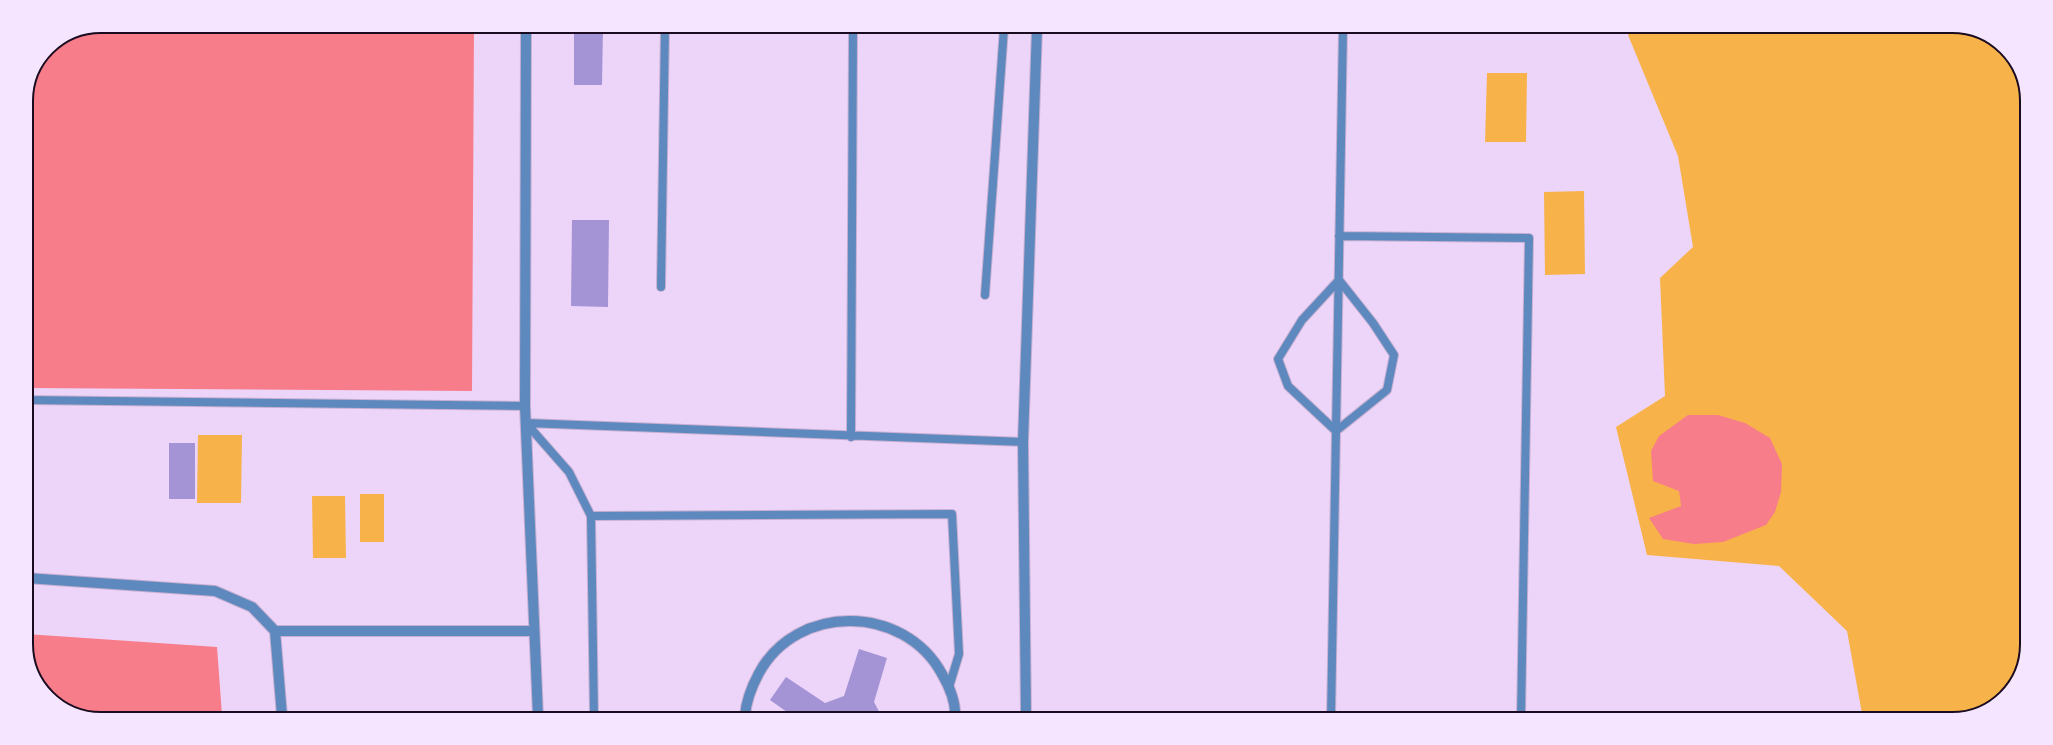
<svg xmlns="http://www.w3.org/2000/svg" width="2053" height="745" viewBox="0 0 2053 745" font-family="Georgia,serif">
<rect width="100%" height="100%" fill="#edd4f9"/>
<path fill="#f7b34a" d="M1633,29L1976,30L2011,55L2027,96L2023,668L1998,704L1952,719H1863L1847,631L1779,566L1647,555L1616,427L1665,396L1660,278L1693,247L1678,156L1628,35Z
M1487,73H1527L1526,142H1485Z
M1584,191L1585,274L1545,275L1544,192Z
M198,435H242L241,503H197Z
M360,494H384V542H360Z
M312,496H345L346,558H313Z"/>
<path fill="#f77d8a" d="M101,26L474,27L472,391L26,388V96L48,48L72,32Z
M1688,415H1718L1745,423L1770,438L1782,464L1781,492L1775,512L1766,525L1723,542L1694,544L1663,539L1649,518L1681,506L1679,491L1653,481L1651,451L1659,436Z
M26,634L217,647L222,715H77L42,690L26,649Z"/>
<path fill="#a494d5" d="M574,27H603L602,85H574Z
M572,220H609L608,307L571,306Z
M169,443H195V499H169Z
M859,649L887,658L874,702L882,717H794L770,700L786,677L825,703L844,696Z"/>
<g fill="none" stroke-linecap="round" stroke-linejoin="round">
<defs>
<path id="service" d="M1339,236L1529,238L1521,718
M1339,280L1373,323L1394,355L1387,390L1336,431L1288,386L1278,359L1302,320Z
M661,287L665,27
M985,295L1004,28
M26,400L525,406
M526,423L1023,442
M526,423L569,472L591,516L594,716
M851,437L853,28
M591,516L952,514L959,654L949,687
M1331,718L1343,29"/>
<path id="minor" d="M526,27L525,406L538,716
M26,578L215,591L252,607L275,631
M282,716L275,631H534
M745,716C746,701 752,686 759,673C797,603 904,604 942,674C949,686 956,702 955,717
M1026,717L1023,442L1037,28"/>
</defs>
<use href="#service" stroke="#c7b0d2" stroke-width="10"/>
<use href="#minor" stroke="#c7b0d2" stroke-width="12"/>
<use href="#service" stroke="#5e89be" stroke-width="8"/>
<use href="#minor" stroke="#5e89be" stroke-width="10"/>
</g>
<path d="M0 0H2053V745H0ZM101 33H1952A68 68 0 0 1 2020 101V644A68 68 0 0 1 1952 712H101A68 68 0 0 1 33 644V101A68 68 0 0 1 101 33Z" fill="#f5e5fe" fill-rule="evenodd"/>
<path fill="none" stroke="#1b0b21" stroke-width="2" d="M101 33H1952A68 68 0 0 1 2020 101V644A68 68 0 0 1 1952 712H101A68 68 0 0 1 33 644V101A68 68 0 0 1 101 33Z"/>
</svg>
